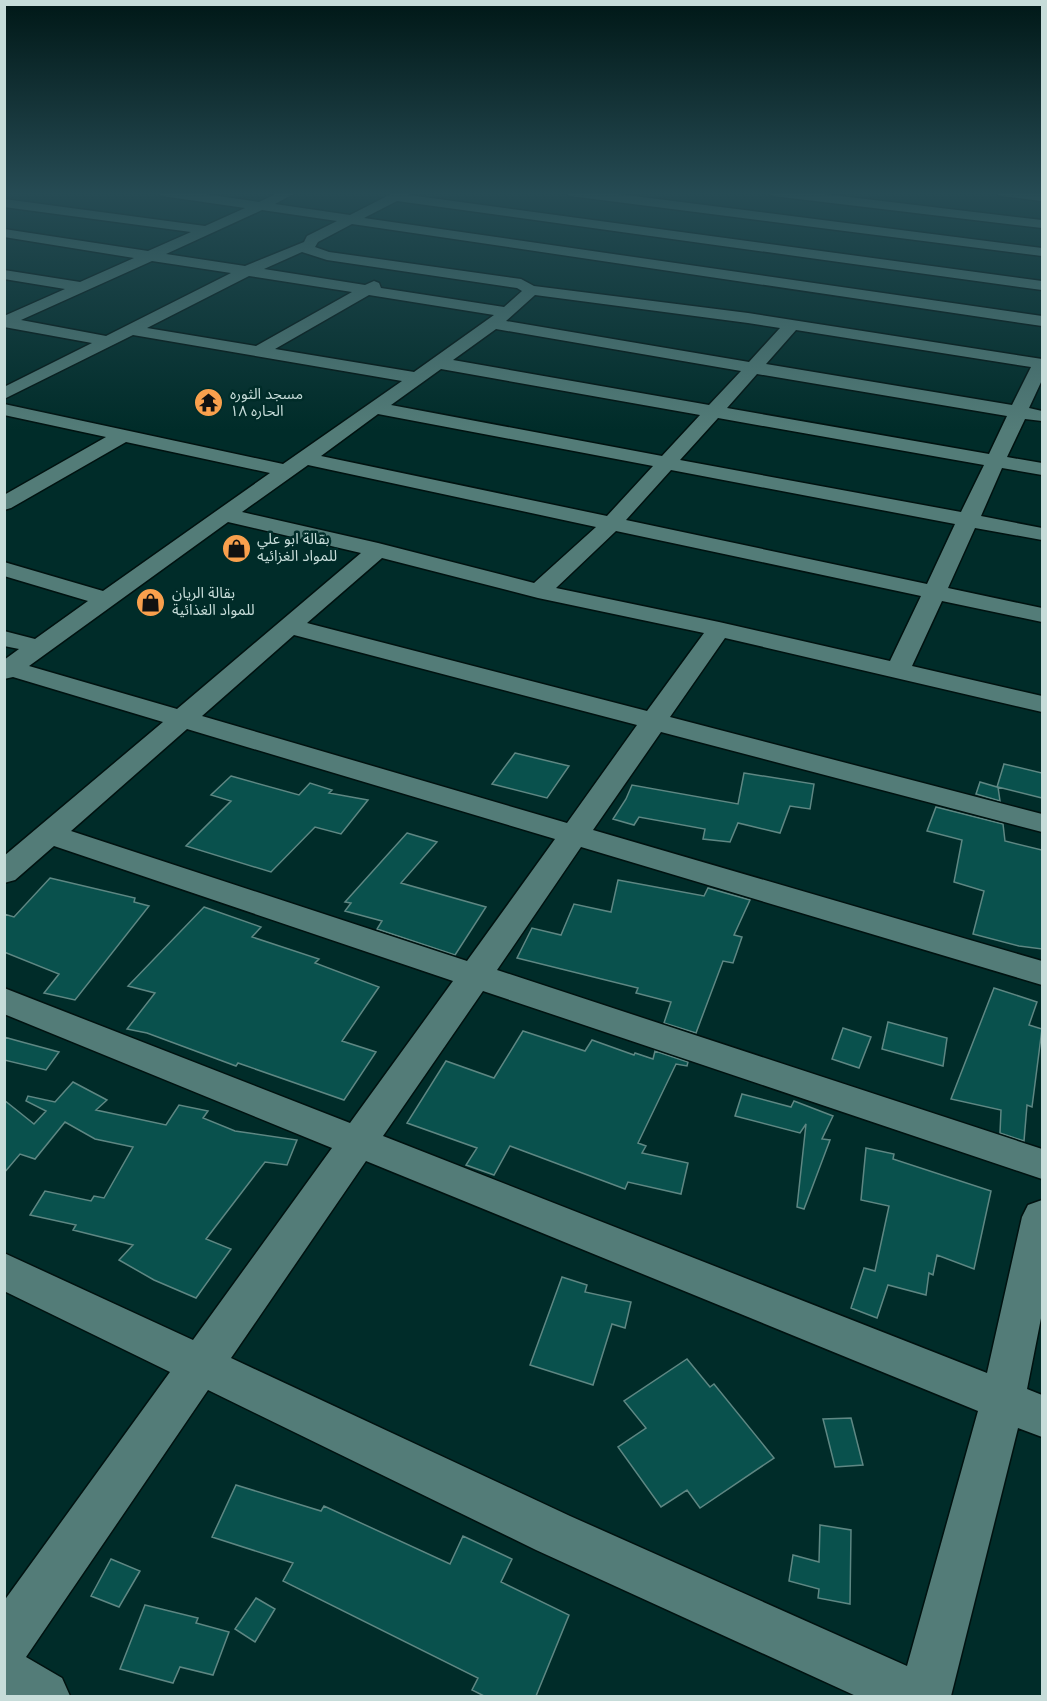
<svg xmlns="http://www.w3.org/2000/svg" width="1047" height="1701" viewBox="0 0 1047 1701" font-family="Montserrat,'Noto Sans Arabic',sans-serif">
<rect width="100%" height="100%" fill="#002c29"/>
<path fill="#09514d" stroke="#5e8783" stroke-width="1.5" d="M515,753L569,766L547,798L492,784Z
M1004,764L1042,773V798L998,787L1000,801L976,794L980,782L997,787Z
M744,773L814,784L810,809L790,806L780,833L738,823L730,842L703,839L705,829L639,817L634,825L613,819L626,799L632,785L738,804Z
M231,776L299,795L310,783L332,790L329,793L368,800L341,834L315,827L271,872L186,846L231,801L211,795Z
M936,807L1003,824L1005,841L1042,850V949L1019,946L973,934L984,891L954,882L962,840L927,831Z
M407,833L437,842L401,883L486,907L455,955L377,929L382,921L345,911L351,903L345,902Z
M50,878L135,898L134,902L149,906L75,1000L44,993L59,974L4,952V914L14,917Z
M618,880L704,896L708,888L750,900L734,935L742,937L733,963L723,961L696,1033L664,1023L671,1002L636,993L638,988L517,958L532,928L561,935L574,904L611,912Z
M204,907L261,927L252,937L319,959L315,963L379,987L342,1041L376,1052L344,1100L238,1063L236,1066L147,1033L127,1029L155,993L128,986Z
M994,988L1037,1002L1029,1025L1042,1029L1032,1107L1027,1105L1024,1141L1000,1133L1001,1110L951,1099Z
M888,1022L947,1038L943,1066L882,1049Z
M843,1028L871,1037L859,1068L832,1059Z
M523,1031L585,1051L592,1040L634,1055L635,1053L653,1059L655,1051L688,1062L687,1066L676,1064L638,1143L646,1146L642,1153L688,1163L681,1194L628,1182L625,1189L510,1146L494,1175L466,1165L477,1148L407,1123L446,1061L494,1078Z
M4,1037L22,1042L59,1052L46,1070L4,1060Z
M73,1082L107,1100L96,1110L166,1125L179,1105L208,1111L203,1118L235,1131L297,1140L287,1165L265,1162L206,1239L231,1249L196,1298L154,1280L119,1260L133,1245L73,1230L76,1225L30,1215L45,1191L91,1201L94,1196L104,1198L133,1147L95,1139L65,1122L35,1159L20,1154L4,1173V1100L34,1124L46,1111L26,1101L28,1096L55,1102Z
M742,1094L791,1107L794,1101L833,1116L822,1139L830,1140L804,1209L797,1207L806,1124L800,1133L735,1116Z
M866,1148L894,1154L893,1159L991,1191L974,1269L937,1255L933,1275L929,1273L926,1295L888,1285L877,1318L851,1308L864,1268L875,1271L889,1206L861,1200Z
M562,1277L587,1285L585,1292L631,1302L625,1328L612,1324L593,1385L530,1365Z
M687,1359L710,1387L714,1384L774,1458L700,1508L687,1490L661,1507L618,1447L646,1428L624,1401Z
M851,1418L863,1465L835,1467L823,1419Z
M236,1485L321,1511L324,1506L450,1564L463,1536L512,1559L501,1582L569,1615L536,1696H484L472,1690L478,1678L283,1581L293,1563L212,1537Z
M820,1525L851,1530L850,1604L818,1598L819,1589L789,1581L793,1555L819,1562Z
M111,1559L140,1571L119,1607L91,1596Z
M256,1598L275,1609L255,1642L235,1629Z
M145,1605L198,1618L196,1623L229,1632L213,1675L180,1667L173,1683L120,1669Z"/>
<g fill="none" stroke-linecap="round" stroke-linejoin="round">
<defs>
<path id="minor" d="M156,192H191L259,202L280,192H297L275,204L350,215L395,192H411L409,195L1042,281V290L397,201L364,218L1042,316V326L352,224L318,242L315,247L329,252L521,279L534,286L748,313L1042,359V380L1029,408L1042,411V421L1025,419L1007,457L1042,463V475L1002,468L981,516L1042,528V540L975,528L948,588L1042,608V622L942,601L912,666L1042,696V712L725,638L670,717L1042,814V832L661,732L593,830L1042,961V985L581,847L497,970L1042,1149V1179L483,991L383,1136L987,1373L1022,1217L1028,1205L1042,1200V1313L1027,1389L1042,1395V1437L1018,1428L951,1696H856L536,1550L208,1390L26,1657L62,1678L70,1696H4V1601L170,1372L4,1291V1253L193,1340L332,1148L4,1014V988L350,1123L453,981L54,846L15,880L4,883V856L163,722L13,677L4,679V660L19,649L4,646V631L35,639L88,601L4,576V562L103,591L270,473L126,442L11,508L4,510V495L106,437L4,415V404L283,464L402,381L133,335L4,399V387L92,343L4,327V316L65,289L4,279V270L80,282L134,258L4,237V229L148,251L191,232L4,207V199L205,226L245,208L162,196ZM262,210L337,221L307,236L304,242L245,266L166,254ZM302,252L327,260L517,288L522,291L504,307L381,288L379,283L374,281L365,285L264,269ZM152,261L231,273L106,336L21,320ZM249,276L352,292L256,346L147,328ZM369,295L494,315L414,372L275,349ZM535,295L748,323L780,328L749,362L506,321ZM496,329L741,371L709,405L453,360ZM796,330L1031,367L1012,405L766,364ZM441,369L700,415L662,456L391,405ZM757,374L1007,416L989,454L727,408ZM378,414L653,466L607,516L321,456ZM718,418L984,465L961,512L680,460ZM308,465L596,527L534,583L378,543L242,512ZM671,470L955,524L927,584L626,520ZM228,522L361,553L177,709L29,666ZM616,531L921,596L890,661L719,622L556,588ZM382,558L538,598L704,633L647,711L307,623ZM294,635L637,725L567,823L202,716ZM187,729L555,839L467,961L71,831ZM366,1161L978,1411L907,1666L570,1516L231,1358Z
M564,192H602L1042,248V256L570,196Z
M767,192H807L1042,220V228L773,196Z
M995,192L1042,193V201L1001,196Z"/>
</defs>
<use href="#minor" stroke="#001210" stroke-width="3"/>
<use href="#minor" fill="#537c78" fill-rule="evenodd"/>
</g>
<linearGradient id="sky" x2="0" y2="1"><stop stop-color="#001817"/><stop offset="0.45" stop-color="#264b54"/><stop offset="1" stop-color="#264b54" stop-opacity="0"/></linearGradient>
<rect width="1047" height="430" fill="url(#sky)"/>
<defs>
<symbol id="temple-disc" viewBox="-11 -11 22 22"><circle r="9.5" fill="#f9a04d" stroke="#002c29"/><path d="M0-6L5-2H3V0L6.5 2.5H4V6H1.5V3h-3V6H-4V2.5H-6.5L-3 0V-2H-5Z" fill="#111"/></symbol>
<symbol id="shop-disc" viewBox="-11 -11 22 22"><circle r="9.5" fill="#f9a04d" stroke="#002c29"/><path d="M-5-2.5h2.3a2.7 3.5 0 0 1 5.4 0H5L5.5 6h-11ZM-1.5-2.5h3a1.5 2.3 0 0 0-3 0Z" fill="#111"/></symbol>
</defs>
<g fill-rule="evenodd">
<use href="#temple-disc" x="192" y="386" width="33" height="33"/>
<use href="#shop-disc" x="220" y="532" width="33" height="33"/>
<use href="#shop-disc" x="134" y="586" width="33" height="33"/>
</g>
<g text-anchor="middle" stroke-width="5" stroke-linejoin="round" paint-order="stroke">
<g font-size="15" fill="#c6dcd9" stroke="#002c29" text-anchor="start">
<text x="230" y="399">مسجد الثوره<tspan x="230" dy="17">الحاره ١٨</tspan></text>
<text x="257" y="544">بقالة ابو علي<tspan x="257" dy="17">للمواد الغزائيه</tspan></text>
<text x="172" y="598">بقالة الريان<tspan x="172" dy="17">للمواد الغذائية</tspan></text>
</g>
</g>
<rect width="1047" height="1701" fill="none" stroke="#c6dcd9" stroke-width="12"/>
</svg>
